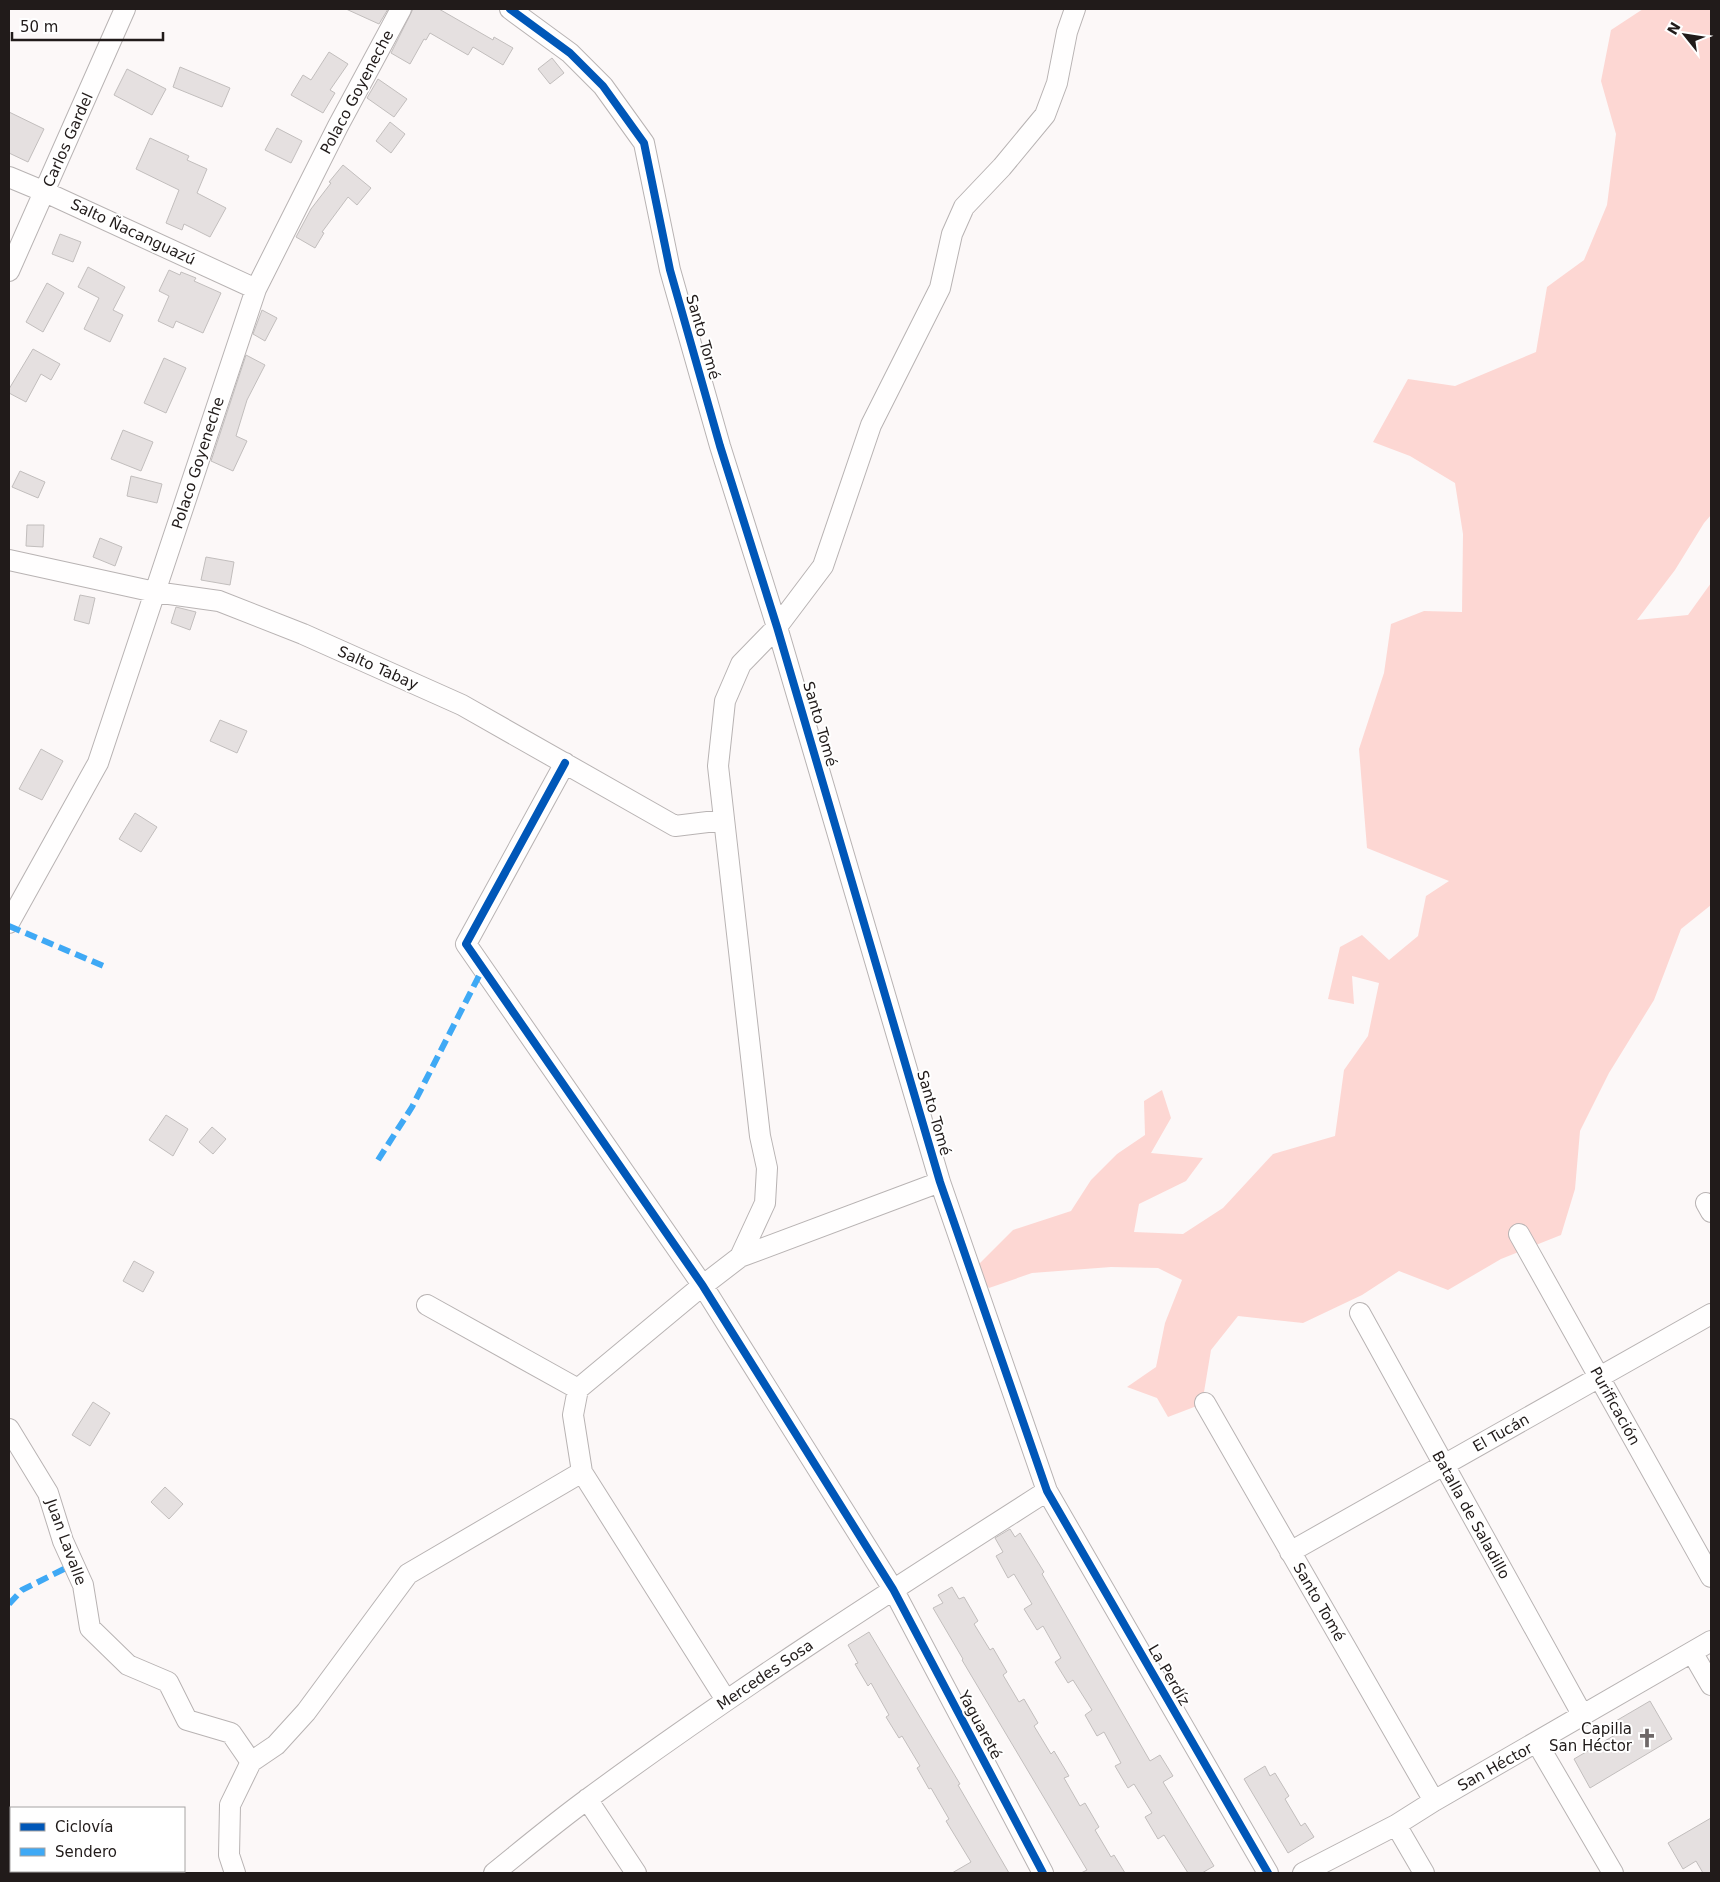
<svg xmlns="http://www.w3.org/2000/svg" width="1720" height="1882" viewBox="0 0 1720 1882" font-family="'DejaVu Sans',sans-serif">
<rect width="100%" height="100%" fill="#fcf8f8"/>
<path fill="#fdd7d3" d="M1643,9H1711V515L1704,523L1675,570L1637,620L1688,615L1711,583V905L1681,929L1654,1000L1609,1073L1580,1131L1575,1189L1561,1235L1501,1259L1448,1290L1399,1271L1362,1295L1303,1323L1238,1316L1211,1350L1202,1404L1168,1417L1157,1398L1127,1387L1156,1367L1165,1323L1182,1280L1158,1268L1111,1267L1032,1273L989,1288L973,1270L1013,1230L1071,1211L1091,1180L1117,1154L1145,1135L1144,1101L1162,1090L1171,1118L1151,1153L1203,1158L1186,1181L1139,1204L1134,1232L1183,1234L1223,1208L1273,1154L1335,1136L1344,1070L1368,1036L1379,983L1352,976L1354,1004L1328,999L1340,947L1362,935L1389,960L1418,936L1426,896L1449,881L1367,848L1359,749L1384,673L1391,624L1424,611L1462,612L1463,534L1455,483L1410,456L1373,442L1408,379L1455,386L1536,352L1547,287L1584,260L1607,205L1616,134L1601,81L1611,30Z"/>
<path fill="#e5e0e0" stroke="#c2bebd" d="M346,9H388L379,24Z
M413,9H439L493,40L494,37L513,48L503,65L473,47L468,55L430,33L426,40L424,39L410,64L391,53Z
M329,52L348,64L330,90L335,93L323,113L291,95L303,75L311,80Z
M552,58L564,73L550,84L538,69Z
M180,67L230,88L222,107L173,87Z
M127,69L166,89L152,115L114,95Z
M378,79L407,99L394,117L367,98Z
M9,112L44,129L28,162L9,153Z
M390,122L405,134L391,153L376,141Z
M277,128L302,141L291,163L265,150Z
M150,138L189,156L187,160L207,169L197,193L226,208L210,237L184,224L182,230L166,223L179,190L136,169Z
M343,165L371,188L357,205L348,197L322,232L324,233L315,248L296,237L311,209L331,183L329,182Z
M60,234L81,242L73,262L52,254Z
M88,267L125,287L113,310L123,315L110,342L84,329L99,298L78,287Z
M169,270L180,275L181,272L196,278L194,281L221,293L203,333L176,321L173,328L158,321L169,296L159,291Z
M47,283L64,293L43,332L26,322Z
M262,310L277,318L265,341L253,334Z
M33,349L60,364L51,380L41,374L26,402L9,393V389Z
M246,355L265,365L247,400L236,436L247,441L233,471L211,461Z
M164,358L186,368L166,413L144,403Z
M123,430L153,442L141,471L111,459Z
M20,471L45,482L38,498L12,487Z
M131,476L162,484L157,503L127,496Z
M27,525H44L43,547L26,546Z
M100,538L122,547L115,566L93,557Z
M206,557L234,562L230,585L201,580Z
M80,595L95,598L89,624L74,620Z
M176,607L196,612L190,630L171,623Z
M220,720L247,731L237,753L210,741Z
M41,749L63,761L42,800L19,789Z
M135,813L157,827L141,852L119,839Z
M166,1115L188,1129L173,1156L149,1140Z
M212,1127L226,1139L213,1154L199,1142Z
M134,1261L154,1272L143,1292L123,1281Z
M93,1402L110,1413L90,1446L72,1435Z
M165,1487L183,1504L169,1519L151,1502Z
M1010,1529L1015,1537L1020,1533L1044,1572L1042,1574L1150,1761L1160,1755L1173,1776L1163,1782L1214,1866L1202,1873H1188L1164,1835L1158,1839L1145,1817L1152,1813L1134,1784L1128,1788L1115,1766L1121,1763L1104,1732L1097,1736L1085,1715L1092,1710L1073,1680L1068,1683L1055,1662L1061,1658L1043,1626L1037,1630L1024,1609L1032,1604L1014,1574L1008,1578L996,1556L1003,1552L995,1538Z
M952,1587L959,1599L964,1597L978,1621L974,1624L990,1650L993,1648L1007,1672L1003,1675L1019,1702L1024,1699L1038,1723L1034,1726L1051,1754L1054,1751L1069,1776L1064,1778L1080,1806L1085,1803L1099,1827L1095,1830L1111,1857L1114,1855L1125,1873H1081L1087,1870L962,1660L963,1659L933,1608L943,1603L938,1595Z
M869,1632L960,1784L958,1785L1009,1873H952L971,1862L946,1821L949,1819L931,1788L929,1789L917,1768L920,1766L902,1736L899,1738L886,1717L889,1715L871,1683L868,1686L855,1664L858,1663L848,1645Z
M1650,1701L1672,1739L1590,1788L1574,1759L1615,1735L1609,1725Z
M1265,1766L1270,1776L1275,1773L1289,1796L1285,1799L1301,1826L1305,1823L1314,1837L1288,1853L1244,1779Z
M1711,1818V1873H1703L1696,1861L1683,1869L1668,1843Z"/>
<g fill="none" stroke-linecap="round" stroke-linejoin="round">
<defs>
<path id="street" d="M510,9L570,53L603,86L644,143L670,270L720,446L777,627L940,1182L1047,1491L1268,1873
M9,177L45,192L256,289
M9,271L125,9
M9,560L155,592L219,601L303,634L462,705L675,826L724,820
M565,763L466,944L703,1286L893,1589L1043,1873
M9,923L98,763L256,289L338,126L401,9
M1706,1203L1711,1212
M1519,1234L1711,1577
M740,1257L940,1182
M427,1305L578,1389
M1360,1313L1583,1716
M1205,1403L1434,1801
M9,1429L48,1493L63,1541L83,1585L90,1628L128,1665L168,1682L187,1720L231,1733L251,1762L230,1805L229,1855L235,1873
M1290,1552L1711,1314
M1692,1652L1711,1685
M726,1700L582,1472L573,1415L578,1389L697,1290L740,1257L765,1203L767,1168L760,1136L718,766L725,701L741,664L777,627L823,566L871,425L940,288L952,234L964,207L1002,167L1045,115L1057,83L1067,32L1075,9
M1537,1743L1613,1873
M251,1762L276,1745L306,1712L408,1574L582,1472
M587,1799L636,1873
M1396,1825L1424,1873
M494,1873C525,1848 556,1822 589,1798C737,1689 892,1590 1047,1491
M1303,1873L1396,1825L1434,1801L1711,1641"/>
</defs>
<use href="#street" stroke="#b8b3b3" stroke-width="22"/>
<use href="#street" stroke="#fffefe" stroke-width="20"/>
<path stroke="#3fa9f5" stroke-width="6" stroke-dasharray="12 6" stroke-linecap="butt" d="M9,926L106,967
M378,1160L412,1107L483,968
M9,1604L22,1590L74,1564"/>
<defs>
<path id="cycleway" d="M510,9L570,53L603,86L644,143L670,270L720,446L777,627L940,1182L1047,1491L1268,1873
M565,763L466,944L703,1286L893,1589L1043,1873"/>
</defs>
<use href="#cycleway" stroke="#fff" stroke-width="11"/>
<use href="#cycleway" stroke="#0057b8" stroke-width="8"/>
</g>
<defs>
<symbol id="church-bare" viewBox="-9 -9 18 18"><path d="M-1.2-6h2.4v3.5h3.3v2.4h-3.3V6h-2.4V-.1h-3.3v-2.4h3.3Z" fill="#6e6868" stroke="#fff" stroke-width="2.5" paint-order="stroke"/></symbol>
</defs>
<g fill-rule="evenodd">
<use href="#church-bare" x="1633" y="1724" width="28" height="28"/>
</g>
<g text-anchor="middle" stroke-width="4" stroke-linejoin="round" paint-order="stroke">
<g font-size="15" fill="#211b1a" stroke="#fff">
<text transform="translate(357 92) rotate(-62)" y="5">Polaco Goyeneche</text>
<text transform="translate(68 140) rotate(-66)" y="5">Carlos Gardel</text>
<text transform="translate(133 232) rotate(25)" y="5">Salto Ñacanguazú</text>
<text transform="translate(703 337) rotate(74)" y="5">Santo Tomé</text>
<text transform="translate(198 463) rotate(-72)" y="5">Polaco Goyeneche</text>
<text transform="translate(378 668) rotate(24)" y="5">Salto Tabay</text>
<text transform="translate(820 724) rotate(74)" y="5">Santo Tomé</text>
<text transform="translate(934 1113) rotate(74)" y="5">Santo Tomé</text>
<text transform="translate(1615 1406) rotate(61)" y="5">Purificación</text>
<text transform="translate(1501 1433) rotate(-29)" y="5">El Tucán</text>
<text transform="translate(1471 1515) rotate(61)" y="5">Batalla de Saladillo</text>
<text transform="translate(66 1542) rotate(70)" y="5">Juan Lavalle</text>
<text transform="translate(1319 1602) rotate(60)" y="5">Santo Tomé</text>
<text transform="translate(765 1675) rotate(-34)" y="5">Mercedes Sosa</text>
<text transform="translate(1169 1675) rotate(60)" y="5">La Perdíz</text>
<text transform="translate(980 1725) rotate(62)" y="5">Yaguareté</text>
<text transform="translate(1495 1767) rotate(-29)" y="5">San Héctor</text>
</g>
<g font-size="15" fill="#211b1a" stroke="#fff" text-anchor="end">
<text x="1632" y="1734">Capilla<tspan x="1632" dy="17">San Héctor</tspan></text>
</g>
</g>
<rect width="1720" height="1882" fill="none" stroke="#211b1a" stroke-width="20"/>
<rect x="10" y="1807" width="175" height="65" fill="#ffffff" stroke="#a6a4a3"/>
<rect x="20" y="1823" width="25" height="8" fill="#0057b8" stroke="#a6a4a3"/>
<text x="55" y="1832" font-size="15" fill="#211b1a">Ciclovía</text>
<rect x="20" y="1848" width="25" height="8" fill="#3fa9f5" stroke="#a6a4a3"/>
<text x="55" y="1857" font-size="15" fill="#211b1a">Sendero</text>
<g transform="translate(1685 35) rotate(300)" stroke="#ffffff" stroke-width="4" paint-order="stroke">
<path d="M0-4L9 19L0 12L-9 19Z" fill="#211b1a"/>
<text y="-8" font-size="14" font-weight="bold" text-anchor="middle" fill="#211b1a">N</text>
</g>
<path d="M12 32v8h151v-8" fill="none" stroke="#211b1a" stroke-width="2.5"/>
<text x="20" y="32" font-size="15" fill="#211b1a" stroke="#ffffff" stroke-width="4" paint-order="stroke">50 m</text>
</svg>
